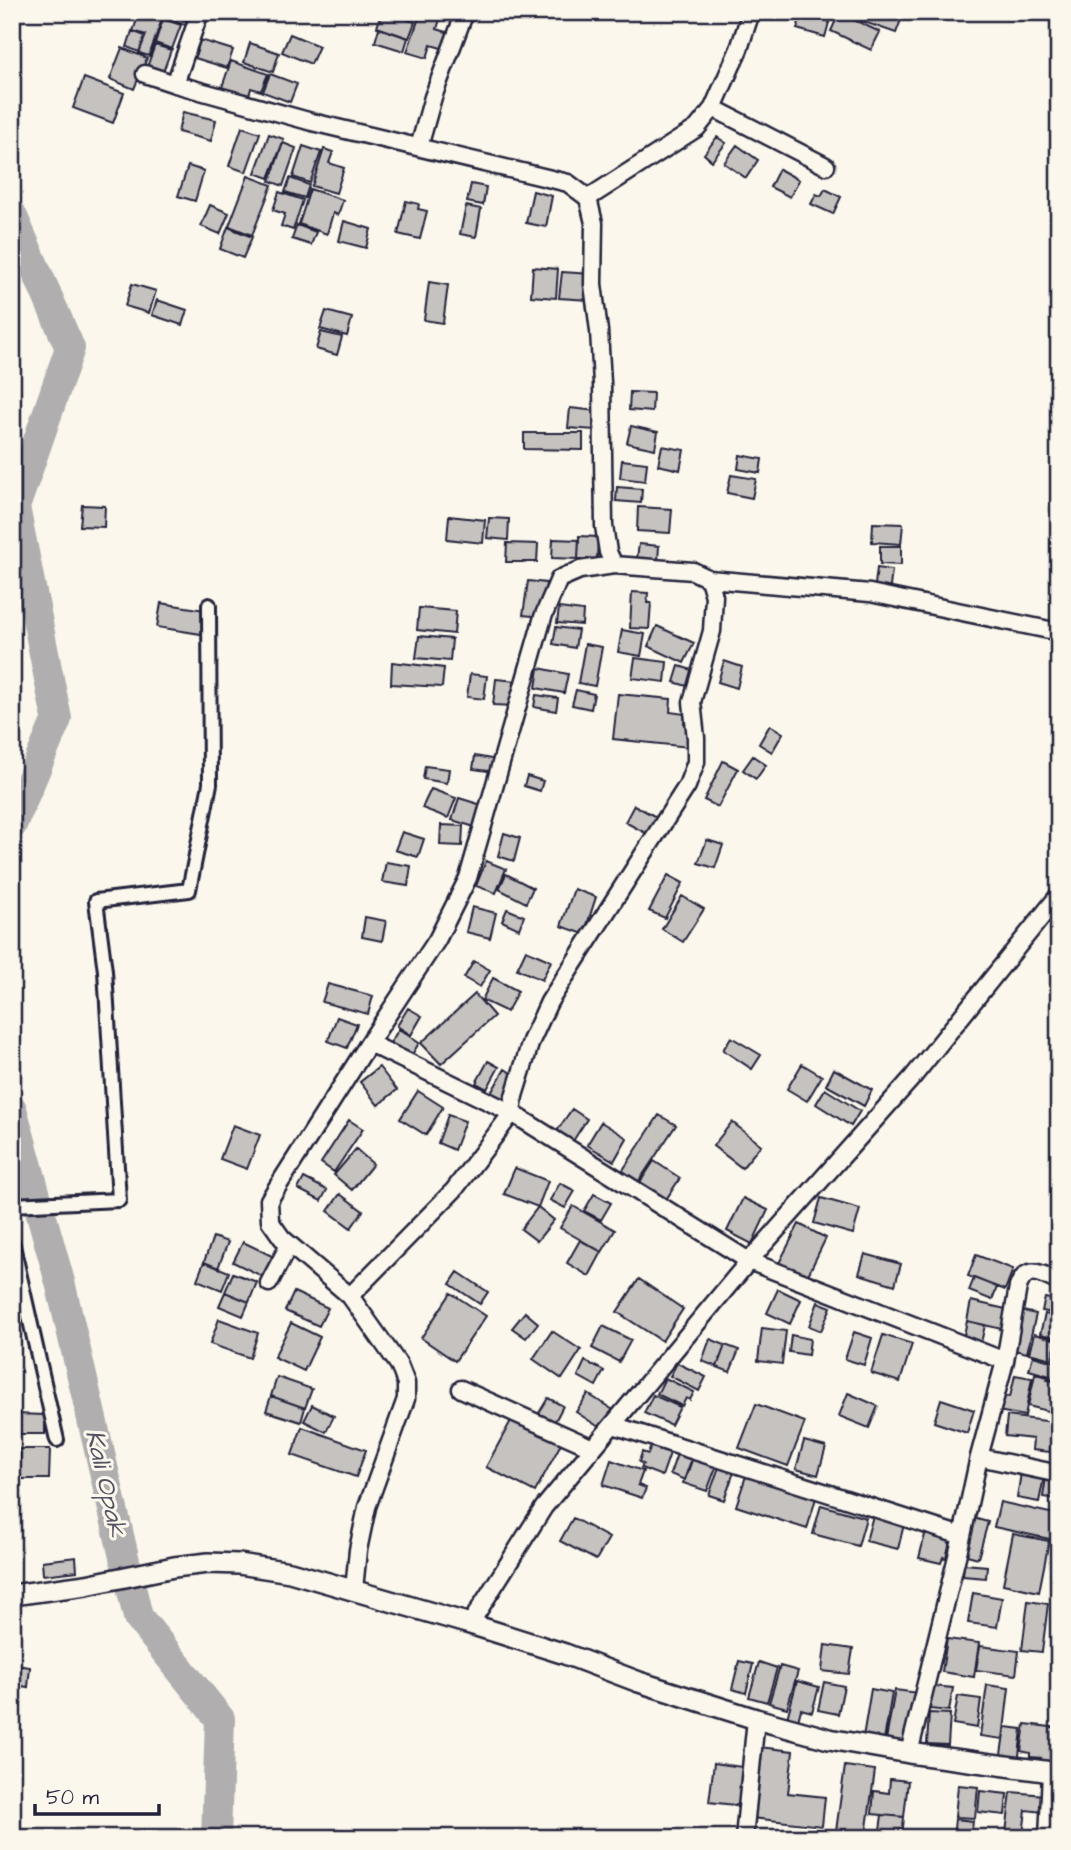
<svg xmlns="http://www.w3.org/2000/svg" width="1071" height="1850" viewBox="0 0 1071 1850" font-family="'Architects Daughter',sans-serif">
<rect width="100%" height="100%" fill="#fbf7ec"/>
<filter id="ink" filterUnits="userSpaceOnUse"><feTurbulence type="fractalNoise" baseFrequency=".0143" numOctaves="2"/><feDisplacementMap in="SourceGraphic" scale="14" xChannelSelector="R" yChannelSelector="G"/><feConvolveMatrix kernelMatrix="1 2 1 2 8 2 1 2 1" color-interpolation-filters="sRGB"/></filter>
<g filter="url(#ink)">
<g fill="none" stroke-linecap="round" stroke-linejoin="round">
<path stroke="#b1aeb0" stroke-width="30" d="M12,215L70,348L15,507L57,719L12,825
M12,1109L60,1282L138,1617L220,1719L216,1838"/>
</g>
<path fill="#c6c2c0" stroke="#22223b" stroke-width="2" d="M164,12H196L193,20L188,18L185,25L162,16Z
M382,12H387L415,22L409,38L377,27Z
M421,12H430L441,16L437,29L453,34L448,50L431,45L427,58L407,52Z
M802,12H808L830,19L825,37L797,29Z
M864,12H904L896,33L861,21Z
M839,13L880,32L871,50L831,31Z
M139,14L161,22L149,56L139,53L146,35L133,31Z
M163,19L181,25L172,49L155,43Z
M379,28L408,38L404,51L375,42Z
M132,31L145,36L139,52L127,47Z
M290,34L319,46L311,64L282,52Z
M200,40L233,50L227,68L195,58Z
M250,43L279,53L273,72L244,62Z
M155,45L171,50L163,72L147,67Z
M122,48L147,58L134,89L110,79Z
M231,61L268,74L261,91L251,88L248,99L221,90Z
M270,74L297,84L290,102L263,92Z
M84,78L124,93L113,123L73,108Z
M183,112L216,120L211,141L178,132Z
M242,127L260,133L246,172L229,166Z
M269,134L284,139L269,178L255,173Z
M717,137L726,143L712,161L704,154Z
M283,143L296,148L283,186L270,181Z
M737,145L758,160L746,178L724,163Z
M303,146L321,152L310,183L293,177Z
M324,149L333,152L329,163L344,168L336,193L312,186Z
M188,166L204,171L195,201L178,196Z
M779,169L799,180L790,197L770,187Z
M248,176L272,185L252,235L229,226Z
M290,178L309,185L305,198L285,192Z
M471,184L486,187L483,205L467,202Z
M310,189L343,200L338,215L333,213L327,234L299,224Z
M825,189L841,197L833,214L811,204L816,194L821,196Z
M533,191L552,196L546,227L526,223Z
M279,192L303,200L293,230L281,226L285,214L273,210Z
M406,201L419,204L418,209L427,211L420,239L398,234Z
M210,205L229,213L220,234L201,226Z
M466,206L481,209L476,237L460,234Z
M344,221L371,229L366,248L339,241Z
M297,225L316,232L311,245L292,239Z
M228,227L252,237L243,258L220,249Z
M533,267L558,269L556,298L531,296Z
M562,272L591,274L589,300L559,298Z
M429,282L448,285L443,323L424,320Z
M132,284L156,291L149,313L125,306Z
M157,300L187,310L182,325L152,315Z
M326,311L352,318L347,336L320,329Z
M321,332L342,337L337,355L316,349Z
M630,392L653,393L652,412L629,410Z
M570,408L597,411L595,430L568,428Z
M631,426L658,432L655,449L627,443Z
M524,433H583V450L524,449Z
M662,446L684,450L680,470L658,465Z
M740,455L762,459L760,473L738,469Z
M622,460L647,463L645,481L620,478Z
M731,475L756,479L752,498L727,493Z
M617,487L642,489L641,503L616,501Z
M82,505L105,506L104,527L80,526Z
M638,507L672,509L670,533L637,531Z
M449,516L485,520L483,543L447,539Z
M489,518L509,519L508,540L487,538Z
M873,523L903,524L901,544L872,542Z
M579,536L598,537L597,559H578Z
M553,539L579,540L578,559L552,558Z
M507,543L538,544L537,562H506Z
M639,544L659,546L658,561L637,558Z
M880,546H901V565L880,564Z
M877,568L892,570L889,595L874,593Z
M528,581L546,583L542,617L523,615Z
M632,592L648,593L647,603H651L649,629L630,628Z
M161,603L205,610L201,634L157,627Z
M419,608L456,611L454,634L417,630Z
M559,608L583,611L582,625L557,623Z
M657,626L694,643L684,663L648,646Z
M556,627L578,630L575,648L553,644Z
M622,630L645,634L641,656L618,652Z
M419,636L452,639L450,661L416,658Z
M585,644L602,647L595,686L578,683Z
M635,658L667,662L665,682L632,678Z
M724,661L742,667L737,688L718,682Z
M392,662L444,668L442,687L391,684Z
M679,666L695,671L690,687L674,682Z
M539,668L568,674L564,693L536,688Z
M470,674L487,676L484,699L467,697Z
M496,679L517,681L515,706L493,705Z
M576,690L594,694L591,709L572,705Z
M618,694L671,699L670,712L685,714L684,723L692,724L689,747L613,739Z
M536,695L558,698L556,711L534,707Z
M770,725L783,733L772,752L759,744Z
M475,756L497,760L496,772L473,769Z
M753,756L766,765L756,779L743,770Z
M723,761L738,769L718,807L704,800Z
M425,766L449,769L447,783L423,779Z
M527,776L543,781L540,791L524,786Z
M431,789L456,798L448,818L422,808Z
M459,798L488,807L481,829L452,820Z
M634,805L658,818L649,835L625,822Z
M441,825L463,826L462,846L440,845Z
M402,832L424,839L418,857L395,850Z
M504,833L520,838L514,861L498,856Z
M707,840L723,845L715,868L698,863Z
M486,861L506,869L496,893L476,886Z
M386,862L411,866L408,886L382,882Z
M506,874L533,888L526,903L499,889Z
M668,875L683,883L665,918L649,911Z
M574,889L596,897L584,934L561,926Z
M682,896L704,909L683,942L662,929Z
M472,907L496,913L490,938L466,932Z
M507,909L524,916L519,929L502,921Z
M365,917L386,921L382,941L362,937Z
M526,950L551,961L542,980L517,969Z
M474,961L490,970L480,987L464,978Z
M493,978L518,991L507,1012L482,1000Z
M328,984L373,996L368,1014L322,1002Z
M475,994L494,1016L441,1064L421,1043Z
M408,1008L422,1016L411,1035L397,1026Z
M337,1017L357,1024L347,1048L328,1041Z
M399,1029L419,1043L408,1061L387,1048Z
M731,1037L761,1055L752,1069L723,1050Z
M488,1061L499,1067L487,1089L476,1083Z
M802,1064L822,1076L807,1101L787,1089Z
M379,1067L397,1090L378,1105L360,1082Z
M505,1069L519,1078L505,1102L491,1093Z
M834,1069L872,1090L864,1106L826,1085Z
M825,1089L860,1111L851,1126L816,1104Z
M418,1091L443,1107L426,1135L400,1119Z
M572,1109L587,1119L573,1141L557,1131Z
M448,1115L465,1121L454,1150L438,1143Z
M659,1115L676,1125L635,1187L619,1176Z
M349,1120L363,1129L334,1172L321,1163Z
M601,1122L627,1138L614,1161L587,1145Z
M732,1122L761,1145L742,1168L713,1146Z
M233,1125L260,1135L247,1169L220,1159Z
M356,1149L373,1164L352,1190L334,1175Z
M654,1161L680,1178L663,1204L637,1187Z
M515,1168L548,1181L538,1207L504,1194Z
M304,1178L327,1190L321,1201L298,1189Z
M560,1183L575,1191L565,1208L550,1200Z
M340,1194L363,1211L351,1228L328,1211Z
M594,1194L611,1203L601,1220L584,1211Z
M743,1198L768,1210L752,1244L727,1231Z
M821,1198L860,1209L853,1234L814,1223Z
M573,1206L615,1230L602,1252L560,1228Z
M538,1207L554,1220L537,1241L521,1229Z
M799,1224L826,1238L807,1277L779,1263Z
M213,1237L228,1242L218,1268L204,1262Z
M580,1240L602,1252L589,1276L567,1263Z
M243,1242L276,1258L266,1278L233,1262Z
M865,1254L901,1264L895,1285L859,1274Z
M976,1255L1013,1269L1005,1290L968,1276Z
M204,1262L229,1272L222,1290L197,1280Z
M458,1272L488,1292L480,1304L450,1284Z
M233,1273L257,1282L249,1302L225,1292Z
M974,1278L997,1287L992,1300L969,1291Z
M639,1279L683,1309L662,1341L617,1312Z
M778,1289L801,1300L790,1324L767,1313Z
M225,1292L249,1302L243,1316L219,1306Z
M294,1292L328,1308L319,1326L285,1311Z
M451,1293L486,1316L455,1361L421,1338Z
M1045,1298L1059,1301V1314L1042,1311Z
M971,1301L1010,1310L1006,1330L967,1321Z
M818,1302L831,1307L821,1331L809,1326Z
M1018,1310L1036,1314L1027,1353L1010,1349Z
M525,1312L538,1323L526,1338L512,1328Z
M1045,1314L1059,1317V1338L1040,1334Z
M219,1319L258,1333L250,1358L210,1344Z
M967,1321L985,1325L981,1343L963,1339Z
M291,1323L320,1337L304,1371L274,1357Z
M603,1326L631,1340L619,1362L592,1348Z
M762,1328L786,1331L782,1364L758,1361Z
M552,1331L581,1350L562,1379L533,1359Z
M854,1332L872,1338L864,1365L845,1359Z
M1034,1334L1057,1340L1052,1359L1029,1353Z
M791,1335L810,1339L808,1355L789,1352Z
M883,1335L912,1344L900,1382L871,1373Z
M710,1339L725,1345L717,1367L702,1361Z
M1059,1344V1381L1049,1379L1050,1376L1029,1370L1033,1356L1054,1362Z
M725,1345L739,1350L730,1372L717,1367Z
M585,1361L604,1371L596,1386L578,1376Z
M677,1363L706,1377L699,1391L670,1376Z
M1035,1374L1048,1377L1047,1380L1059,1382V1399L1056,1413L1028,1406Z
M1015,1375L1032,1378L1025,1416L998,1411L1001,1396L1010,1397Z
M277,1377L312,1389L305,1408L271,1396Z
M665,1378L694,1392L690,1400L686,1398L682,1406L657,1394Z
M848,1393L878,1406L869,1428L839,1416Z
M588,1394L618,1413L605,1431L576,1412Z
M653,1395L680,1407L671,1425L644,1413Z
M271,1396L305,1408L301,1422L266,1411Z
M548,1398L563,1406L552,1427L536,1418Z
M941,1399L974,1410L967,1433L934,1422Z
M756,1404L805,1422L788,1466L739,1448Z
M312,1405L334,1416L326,1432L304,1421Z
M14,1414L45,1415V1434H14Z
M514,1415L563,1440L535,1492L486,1467Z
M1007,1416L1054,1422L1050,1452L1032,1450L1033,1439L1005,1436Z
M302,1427L366,1450L356,1477L292,1455Z
M804,1441L826,1447L818,1475L796,1469Z
M651,1446L670,1453L662,1476L641,1468L643,1464L639,1462L642,1452L648,1454Z
M20,1449H50L49,1479H20Z
M677,1454L692,1460L685,1480L670,1474Z
M692,1458L716,1467L707,1491L683,1483Z
M611,1460L643,1471L638,1485L646,1488L642,1498L603,1485Z
M719,1467L734,1472L724,1500L709,1495Z
M1021,1473L1044,1477L1039,1502L1017,1498Z
M746,1476L816,1498L807,1529L736,1506Z
M1046,1477L1059,1479V1499L1043,1497Z
M1000,1502L1059,1515V1541L994,1527Z
M821,1505L866,1518L858,1546L813,1534Z
M874,1512L905,1520L898,1549L866,1541Z
M969,1517L988,1522L978,1558L960,1553Z
M573,1518L609,1538L596,1560L560,1541Z
M926,1531L951,1537L946,1558L943,1557L941,1563L919,1558Z
M1013,1534L1049,1541L1039,1592L1003,1584Z
M76,1557L77,1571L43,1575L42,1561Z
M964,1564L987,1566L986,1578L963,1576Z
M973,1593L1002,1598L997,1627L968,1623Z
M1028,1601L1048,1604L1042,1652L1022,1650Z
M947,1639L979,1643L974,1677L942,1672Z
M825,1645L853,1649L849,1674L822,1671Z
M980,1646L1019,1651L1016,1675L976,1670Z
M739,1661L753,1664L746,1693L732,1689Z
M759,1662L777,1668L767,1702L749,1697Z
M16,1665L30,1667L28,1687L14,1685Z
M780,1666L798,1671L787,1708L769,1703Z
M797,1681L819,1687L812,1712L801,1709L797,1725L786,1722Z
M824,1682L844,1686L838,1714L818,1710Z
M987,1685L1009,1688L1003,1739L980,1736Z
M933,1686L953,1688L949,1711L930,1709Z
M871,1689L892,1693L884,1740L863,1737Z
M895,1690L918,1693L910,1743L898,1741L897,1747L885,1745Z
M958,1696L981,1699L977,1728L953,1724Z
M929,1713L950,1714L948,1745L927,1744Z
M1025,1724L1059,1728V1764L1040,1762L1041,1758L1030,1757V1753L1021,1751Z
M1005,1727L1022,1729L1018,1764L1000,1761Z
M759,1747L793,1751L788,1793L825,1797L822,1826L752,1818Z
M714,1763L749,1768L743,1806L709,1802Z
M845,1766L875,1770L866,1835L836,1831Z
M890,1779L908,1781L904,1817L872,1814L874,1791L889,1793Z
M958,1785L978,1787L975,1818L955,1817Z
M980,1791L1007,1794L1005,1815L978,1812Z
M1011,1792L1045,1795L1043,1812L1026,1810L1023,1835L1006,1833Z
M882,1815L904,1817L902,1838H879Z
M955,1819L973,1821L971,1838H953Z"/>
<g fill="none" stroke-linecap="round" stroke-linejoin="round">
<defs>
<path id="pedestrian" d="M12,1205L119,1200L105,971L96,901L189,890L210,784L209,605
M12,1241L57,1440"/>
<path id="minor" d="M200,12L175,84L312,122L568,183L588,198L594,223L593,284L599,331L602,383L604,526L608,552L614,565L693,571L709,579L714,596L712,631L692,702L696,738V762L687,786L549,1002L531,1041L514,1096L512,1113L454,1190L350,1296
M145,74L175,84
M713,108L826,166
M419,147L433,97L465,12
M588,198L697,128L713,108L739,49L751,12
M709,579L870,593L1059,632
M369,1043L512,1113L749,1261L1005,1361
M269,1283L289,1245
M461,1389L593,1448
M613,1425L962,1536
M979,1457L1059,1474
M354,1589L358,1550L367,1507L406,1399V1383L399,1365L350,1296L282,1238L270,1221L269,1200L369,1043L437,940L468,878L543,617L559,579L580,570L614,565
M470,1624L544,1507L749,1261L912,1078L1059,895
M909,1753L962,1536L979,1457L1005,1361L1018,1287C1027,1263 1041,1274 1059,1282
M744,1838L756,1719
M1048,1838L1051,1772"/>
<path id="tertiary" d="M12,1595L86,1585L174,1567L208,1563L239,1564L290,1572L470,1624L565,1654L639,1682L756,1719L829,1739L909,1753L1059,1773"/>
</defs>
<use href="#pedestrian" stroke="#22223b" stroke-width="18"/>
<use href="#minor" stroke="#22223b" stroke-width="21"/>
<use href="#tertiary" stroke="#22223b" stroke-width="24"/>
<use href="#pedestrian" stroke="#fbf7ec" stroke-width="12"/>
<use href="#minor" stroke="#fbf7ec" stroke-width="16"/>
<use href="#tertiary" stroke="#fbf7ec" stroke-width="19"/>
</g>
</g>
<g text-anchor="middle" stroke-width="6" stroke-linejoin="round" paint-order="stroke">
<g font-size="26" font-style="italic" fill="#545364" stroke="#fbf7ec">
<text transform="translate(107 1483) rotate(77)" y="9">Kali Opak</text>
</g>
</g>
<rect width="1071" height="1850" fill="none" stroke="#fbf7ec" stroke-width="42"/>
<rect x="21" y="21" width="1029" height="1808" fill="none" stroke="#22223b" stroke-width="2.5" filter="url(#ink)"/>
<path d="M35 1804v10h124v-10" fill="none" stroke="#22223b" stroke-width="3.5"/>
<text x="46" y="1804" font-size="21" fill="#22223b" stroke="#fbf7ec" stroke-width="5" paint-order="stroke">50 m</text>
</svg>
